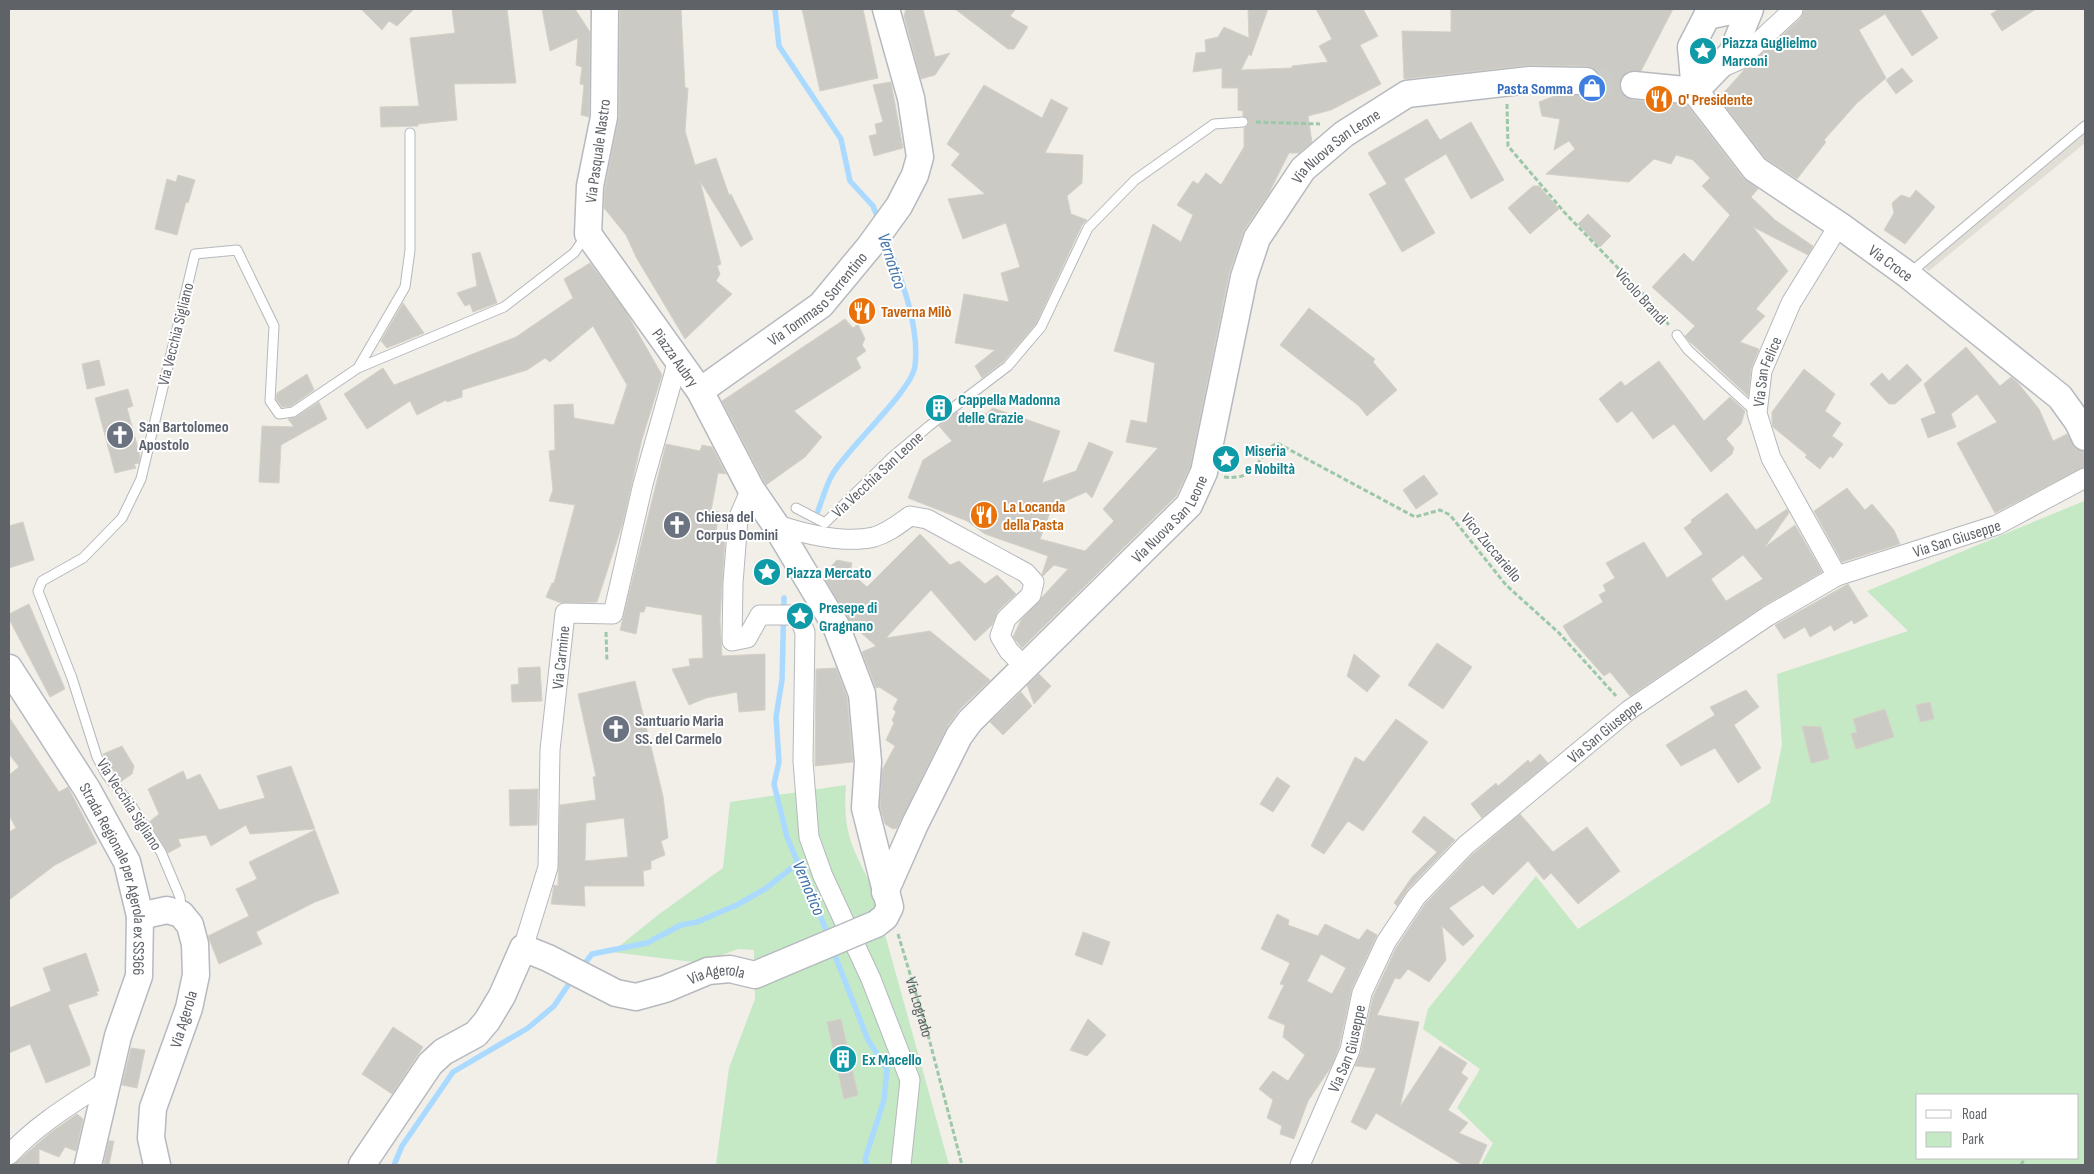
<svg xmlns="http://www.w3.org/2000/svg" width="2094" height="1174" viewBox="0 0 2094 1174" font-family="'Sofia Sans Condensed',sans-serif">
<rect width="100%" height="100%" fill="#f1efe8"/>
<path fill="#e1ded6" d="M2085,119V143L1929,271L1915,261Z"/>
<path fill="#c5e8c5" fill-rule="evenodd" d="M2084,501L2085,1165H1481L1493,1143L1457,1108L1480,1069L1423,1029L1428,1009L1536,876L1578,929L1770,803L1782,745L1777,674L1908,631L1867,591ZM1918,1095H2078V1158H1918Z
M846,785C843,830 850,844 871,884L949,1165H716L729,1068L755,999L754,950L738,949L701,963L612,952L658,915L723,868L730,802Z"/>
<g fill="none" stroke-linecap="round" stroke-linejoin="round">
<path stroke="#aadaff" stroke-width="5.5" d="M775,9L779,46L841,139L850,181L873,206L879,221
M818,511C822,500 826,486 832,475C847,448 912,391 915,366C920,324 900,276 885,237
M784,598L782,680L776,717L779,762L774,784L787,837L829,937
M832,948L868,1040L887,1069L884,1100L865,1159L867,1165
M582,967L592,954L647,943L681,925L697,922L737,905L765,889L798,863
M394,1165L402,1146L453,1072L528,1028L554,1006L573,978"/>
</g>
<path fill="#cccac5" stroke="#d6d1c6" fill-rule="evenodd" d="M361,9H414L397,26L389,21L382,30Z
M452,9H507L516,83L454,84L457,120L418,124V126L381,127L380,107L419,106L410,38L455,33Z
M542,9H575L590,32L589,117L581,115L584,85L580,84L582,67L576,65L578,38L550,51Z
M620,9H681L685,88H688L685,131L695,165L716,158L729,195L731,194L753,239L741,247L700,181L721,264L717,266L720,274L716,281L732,294L685,339L636,257L626,235L604,208L605,188L619,117Z
M802,9H863L878,78L820,91Z
M906,9H923L935,57L950,53L935,75L921,79L904,16Z
M955,9H1016L1010,16L1028,27L1014,49H1008Z
M1248,9H1268L1251,56L1249,54L1241,70L1292,68V66L1328,62L1319,46L1332,39L1316,9H1363L1378,36L1360,45L1381,84L1331,110L1308,116L1312,142L1299,153H1289L1269,193L1244,230L1229,274L1190,467L1176,496L1022,648L1013,637L1021,620L1068,569L1054,565L1043,576L1042,574L1048,556L985,534L967,521L908,498L923,460L952,441L939,426L957,412L969,427L993,408L1060,431L1042,483L1076,471L1089,442L1113,452L1092,498L1086,492L1052,507L1040,539L1085,551L1114,521L1103,509L1158,448L1126,442L1131,420L1147,423L1155,363L1114,351L1153,224L1181,242L1193,215L1177,205L1193,181L1198,184L1206,173L1221,185L1244,147V128L1248,125L1249,121L1243,116V111L1238,110V88H1222V68L1193,72L1196,53L1206,52L1205,40L1218,37L1224,27L1249,38Z
M1451,9H1673L1641,71H1628L1622,77L1619,84L1621,92L1626,97L1633,100L1687,105L1743,178L1758,189L1751,197L1775,220L1813,246L1808,255L1753,227L1788,271L1756,309L1765,316L1740,342L1759,349L1751,369L1748,396L1689,341L1685,336L1695,326L1652,287L1684,253L1693,262L1730,215L1702,186L1710,178L1693,160L1676,155L1671,164L1654,159L1629,182L1546,174L1575,149L1569,141L1554,150L1560,119L1542,116L1539,102L1557,95L1593,94L1599,88L1601,80L1599,73L1593,68L1586,66L1530,65L1404,79L1402,31L1451,32Z
M1804,9H1920L1938,38L1912,56L1885,14L1859,30L1886,78L1857,103L1824,140L1826,142L1797,179L1765,158L1719,98L1745,69L1801,18Z
M1999,9H2036L2002,31L1991,14Z
M1902,68L1913,81L1896,94L1886,80Z
M891,82L903,148L874,156L869,136L877,134L875,124L883,122L873,85Z
M984,85L1042,118L1051,99L1068,108L1045,153L1083,155L1082,183L1067,196L1071,214L1087,220L1082,225L1036,324L1004,361L982,378L975,366L995,350L955,343L964,294L1009,302L1001,273L1020,267L1006,223L963,239L948,199L985,194L951,165L960,154L947,144Z
M1427,119L1440,140L1471,122L1504,180L1471,199L1446,154L1404,179L1435,233L1402,252L1369,194L1387,184L1368,153Z
M178,175L195,180L188,203L186,202L177,235L155,229L167,179L176,182Z
M1533,186H1539L1559,209L1530,234L1508,208Z
M1916,190L1935,207L1905,244L1884,230L1894,213L1892,203L1901,195L1910,198Z
M1588,214L1611,236L1600,247L1578,224Z
M480,252L497,303L473,312L470,304L465,306L457,293L477,286L472,254Z
M590,263L626,312L662,375L642,439L623,522L597,602L561,603L546,597L552,583H554L575,505L549,501L553,490L549,451L555,450L554,405L573,404L574,418L614,425L627,385L593,326L550,362L545,358L527,370L462,390V397L447,402L446,400L417,415L410,401L367,429L344,394L383,368L394,385L516,337L573,298L564,279Z
M403,303L424,333L387,348L381,341Z
M1309,308L1375,359L1373,362L1397,390L1367,416L1359,406L1280,345Z
M845,319L853,328L858,324L865,339L862,345L866,351L856,358L861,368L794,411L822,437L805,457L766,485L722,401Z
M1966,347L2000,386L2011,377L2018,383L2039,409L2053,441L2067,434L2076,449L2084,452L2085,467L1995,513L1957,443L1997,422L1977,394L1951,414L1956,427L1928,438L1921,419L1936,413L1924,384Z
M99,360L105,385L87,389L82,364Z
M1659,361L1704,421L1730,397L1745,411L1741,424L1726,439L1734,448L1732,454L1711,472L1674,424L1653,439L1632,411L1617,423L1599,399L1621,381L1625,386Z
M1907,364L1922,380L1895,404H1889L1870,384L1882,373L1889,381Z
M1804,369L1835,394L1825,411L1841,423L1832,436L1843,444L1833,458L1830,456L1820,469L1805,457L1807,455L1773,427L1772,422V412Z
M307,374L314,390L291,406L282,407L276,399L277,393Z
M128,389L133,406L127,408L140,456L139,463L134,464L136,468L115,473L95,398Z
M943,396L949,403L931,416L926,410Z
M319,402L327,419L281,445L279,483L259,482L262,426L294,427L288,419L296,417Z
M666,444L700,451L702,445L712,447L726,474L718,473L711,511L719,512L714,544L725,536L720,620L722,656L765,654V710L739,712L737,692L706,698L689,705L672,669L690,666L689,659L703,658L702,615L646,606L644,612H640L636,634L620,630Z
M1424,475L1438,494L1416,509L1403,490Z
M1847,488L1865,510L1872,504L1894,530L1900,544L1842,562L1814,511Z
M1727,493L1756,530L1787,509L1789,513L1765,547L1795,525L1822,572L1762,607L1630,696L1610,672L1604,676L1571,639L1563,626L1603,602L1599,595L1606,591L1603,585L1615,578L1606,563L1644,542L1667,578L1703,554L1684,528L1692,522L1691,520ZM1743,555L1763,579L1726,601L1711,579Z
M23,522L34,560L9,568V526Z
M920,534L950,565L959,561L985,584L997,575L1016,594L998,611L992,625L975,641L931,590L886,638L930,631L990,680L959,710L947,727L897,828L893,829L885,824L880,807L882,770L895,746L886,740L894,723L892,720L896,712L893,709L898,699L879,687L876,688L862,652L876,646L851,624L823,575L837,560L852,563L850,572L867,587Z
M1848,584L1868,616L1854,624L1852,620L1834,631L1831,625L1810,637L1805,627L1784,639L1775,625Z
M29,604L65,689L50,697L9,619V614Z
M1437,643L1472,667L1443,709L1408,685Z
M1354,654L1380,676L1367,692L1347,676Z
M540,667L542,701L512,702L511,685L519,684L518,668Z
M836,668L847,697L853,762L815,766L816,669Z
M1039,674L1051,686L1034,704L1027,685Z
M635,681L663,796L668,838L661,841L665,855L651,861V869L643,871L644,886H584L585,906L551,904L554,885L558,886L560,805L596,800L593,777L596,776L578,694ZM624,818L628,857L585,861L586,823Z
M1746,690L1759,707L1734,725L1761,768L1738,783L1715,748L1681,766L1666,745L1715,715L1710,707Z
M1021,692L1032,706L1003,735L990,722Z
M1930,702L1934,719L1920,722L1916,705Z
M1885,709L1894,737L1856,749L1851,734L1857,732L1853,719Z
M9,717L59,792L68,787L97,843L55,865L9,900V832L16,828L9,815V775L19,767L9,754Z
M1396,719L1428,742L1363,831L1348,821L1324,854L1311,846L1355,757L1364,762Z
M1802,726L1821,727L1829,759L1811,763Z
M122,746L134,766L132,774L120,782L103,754Z
M1540,754L1548,763L1482,818L1471,804L1496,783L1498,786L1528,760L1530,763Z
M291,766L315,829L250,834L246,825L211,846L206,835L178,839L181,846L168,853L149,822L159,814L148,789L183,771L187,780L200,774L219,810L265,798L257,776Z
M1277,777L1290,786L1273,812L1260,804Z
M538,789L537,825L510,826L509,790Z
M1520,814L1553,852L1587,827L1620,871L1578,904L1551,873L1544,880L1528,861L1493,895L1483,885L1449,908L1474,936L1463,946L1442,926L1446,960L1429,982L1408,969L1400,979L1395,978L1377,1015L1419,1022L1400,1107L1440,1046L1467,1063L1461,1073L1468,1078L1448,1110L1468,1123L1459,1133L1487,1145L1478,1165H1463L1376,1113L1366,1130L1351,1122L1376,1068L1355,1066L1361,1052L1373,997L1396,948L1425,904L1472,855Z
M1424,816L1455,840L1408,889L1397,906L1394,903L1412,877L1437,852L1412,832Z
M315,830L339,893L315,902L256,932L262,944L219,964L208,936L249,916L236,889L257,879L249,862Z
M1277,914L1289,920L1288,925L1318,936L1325,924L1359,940L1367,929L1377,935L1352,988L1339,1047L1331,1067L1308,1101L1294,1139L1280,1134L1282,1126L1267,1118L1273,1100L1259,1089L1273,1071L1288,1081L1305,1055L1283,1037L1285,1025L1268,1018L1284,985L1280,984L1290,963L1261,949ZM1321,954L1346,968L1332,994L1307,981Z
M1083,932L1110,942L1102,965L1075,955Z
M86,953L99,991L96,992L98,995L68,1005L90,1059V1065L46,1083L30,1044L9,1053V1008L51,991L43,968Z
M841,1019L858,1095L844,1099L827,1022Z
M1088,1019L1106,1035L1087,1056L1070,1050Z
M393,1027L423,1047L392,1094L362,1074Z
M131,1048L145,1050L137,1088L122,1085Z
M77,1114L83,1119L76,1151L65,1147L59,1157L39,1149V1165H13L50,1133Z
M109,1141H114L109,1165L104,1163Z"/>
<g fill="none" stroke-linecap="round" stroke-linejoin="round">
<path stroke="#ccccc8" stroke-width="26" stroke-dasharray="26 13" stroke-linecap="butt" d="M1586,81L1634,85"/>
<defs>
<path id="lane" d="M1910,273L2085,126
M1677,335L1688,350L1757,413
M358,368L405,287L410,250V133
M796,508L825,523L892,457L929,426L1008,366L1041,327L1088,228L1135,180L1214,124L1243,122
M181,910L180,897L161,852L131,805L106,774L97,757L72,678L38,591L42,581L83,558L122,518L141,479L195,254L237,250L274,326L270,401L279,414L293,412L358,368L504,307L574,253L586,236"/>
<g id="street">
<path d="M1725,66L1739,60L1793,10"/>
<path d="M751,489L738,519L733,583L732,641L747,638L760,615H798L805,632L803,761L809,837L823,876L871,979L910,1080L901,1165"/>
<path d="M775,524C803,534 845,544 874,537C888,533 899,524 910,516L927,519L1026,573L1034,582L1031,595L1006,619L1000,636L1009,651L1026,668"/>
<path id="s2" d="M1837,576L1771,458L1757,413L1762,371L1791,303L1839,225"/>
<path id="s3" d="M523,948L548,867L550,750L565,613L613,614L643,484L678,360"/>
<path d="M9,1155C36,1125 73,1103 107,1081"/>
<path id="s4" d="M1300,1165L1350,1050L1362,993L1386,942L1416,897L1466,845L1629,710L1768,616L1837,576L1997,525L2085,478"/>
</g>
<g id="secondary">
<path id="s5" d="M605,9L604,117L590,186L588,234L700,391L751,489L775,524L836,626L862,694L868,762L865,808L890,907L885,917L876,924"/>
<path d="M1741,9L1707,16L1691,47L1695,91L1732,53L1750,9"/>
<path id="s6" d="M1634,85L1695,91L1755,169L1839,225L1908,275L2060,397L2078,422L2085,437"/>
<path id="s7" d="M700,391L821,305L870,246L899,206L915,175L920,157L911,98L886,9"/>
<path id="s8" d="M9,668L87,789L127,862L140,916L139,976L118,1036L88,1165"/>
<path id="s9" d="M885,892L915,824L959,736L970,721L1189,505L1204,472L1244,277L1257,238L1303,169L1344,134L1407,94L1530,80L1586,81"/>
<path d="M140,916L167,910L181,914L190,925L195,944L196,975L189,1008L153,1108L151,1138L157,1165"/>
<path id="s10" d="M362,1165L430,1064L443,1052L476,1034L487,1021L502,996L523,948L548,958L616,993L636,997L665,989L708,971L730,969L755,975L769,969"/>
</g>
</defs>
<use href="#lane" stroke="#b5b8bc" stroke-width="11"/>
<use href="#street" stroke="#b5b8bc" stroke-width="21"/>
<use href="#secondary" stroke="#b6babf" stroke-width="29"/>
<g stroke="#9cc7a9" stroke-width="3" stroke-dasharray="5 2.5" stroke-linecap="butt">
<path d="M1507,104L1508,146L1565,213L1642,293L1669,325"/>
<path d="M1256,122L1320,124"/>
<path d="M1224,477C1260,481 1255,455 1277,443L1415,517L1440,510L1450,515L1506,585L1559,633L1616,696"/>
<path d="M606,632L607,662"/>
<path id="s1" d="M898,934L926,1027L962,1165"/>
<path d="M2021,1165L2025,1158"/>
</g>
<use href="#lane" stroke="#fff" stroke-width="9"/>
<use href="#street" stroke="#fff" stroke-width="19"/>
<use href="#secondary" stroke="#fff" stroke-width="26"/>
<defs>
<path id="secondary-bridge" d="M769,969L876,924"/>
</defs>
<use href="#secondary-bridge" stroke="#b6babf" stroke-width="29" stroke-linecap="butt"/>
<use href="#secondary-bridge" stroke="#fff" stroke-width="26"/>
</g>
<defs>
<symbol id="sight-disc" viewBox="-11 -11 22 22"><circle r="9.5" fill="#0f9aa8" stroke="#fff"/><path d="M0-6L1.8-2.2L6-1.7L2.9 1.2L3.7 5.4L0 3.3L-3.7 5.4L-2.9 1.2L-6-1.7L-1.8-2.2Z" fill="#fff"/></symbol>
<symbol id="shop-disc" viewBox="-11 -11 22 22"><circle r="9.5" fill="#3f7fe0" stroke="#fff"/><path d="M-5-2.5h2.3a2.7 3.5 0 0 1 5.4 0H5L5.5 6h-11ZM-1.5-2.5h3a1.5 2.3 0 0 0-3 0Z" fill="#fff"/></symbol>
<symbol id="restaurant-disc" viewBox="-11 -11 22 22"><circle r="9.5" fill="#e8710a" stroke="#fff"/><path d="M-5-6h1v4h1v-4h1v4h1v-4h1v5L-1.5 .5V6h-2V.5L-5-1ZM5-6V6H3V1.5H1.5Q1.5-4 5-6Z" fill="#fff"/></symbol>
<symbol id="building-disc" viewBox="-11 -11 22 22"><circle r="9.5" fill="#0f9aa8" stroke="#fff"/><path d="M-4-6H4V6H1V3H-1V6H-4ZM-2.5-4.3h1.7v1.8h-1.7ZM.8-4.3h1.7v1.8H.8ZM-2.5-1h1.7V.8h-1.7ZM.8-1h1.7V.8H.8Z" fill="#fff"/></symbol>
<symbol id="church-disc" viewBox="-11 -11 22 22"><circle r="9.5" fill="#6b7280" stroke="#fff"/><path d="M-1.2-6h2.4v3.5h3.3v2.4h-3.3V6h-2.4V-.1h-3.3v-2.4h3.3Z" fill="#fff"/></symbol>
</defs>
<g fill-rule="evenodd">
<use href="#sight-disc" x="1687" y="35" width="32" height="32"/>
<use href="#shop-disc" x="1576" y="72" width="32" height="32"/>
<use href="#restaurant-disc" x="1643" y="83" width="32" height="32"/>
<use href="#restaurant-disc" x="846" y="295" width="32" height="32"/>
<use href="#building-disc" x="923" y="392" width="32" height="32"/>
<use href="#church-disc" x="104" y="419" width="32" height="32"/>
<use href="#sight-disc" x="1210" y="443" width="32" height="32"/>
<use href="#restaurant-disc" x="968" y="499" width="32" height="32"/>
<use href="#church-disc" x="661" y="509" width="32" height="32"/>
<use href="#sight-disc" x="751" y="556" width="32" height="32"/>
<use href="#sight-disc" x="784" y="600" width="32" height="32"/>
<use href="#church-disc" x="600" y="713" width="32" height="32"/>
<use href="#building-disc" x="827" y="1043" width="32" height="32"/>
</g>
<g text-anchor="middle" stroke-width="4" stroke-linejoin="round" paint-order="stroke">
<g font-size="16" font-weight="bold" fill="#0d838f" stroke="#fff" text-anchor="start">
<text x="1722" y="48">Piazza Guglielmo<tspan x="1722" dy="18">Marconi</tspan></text>
<text x="958" y="405">Cappella Madonna<tspan x="958" dy="18">delle Grazie</tspan></text>
<text x="1245" y="456">Miseria<tspan x="1245" dy="18">e Nobiltà</tspan></text>
<text x="786" y="578">Piazza Mercato</text>
<text x="819" y="613">Presepe di<tspan x="819" dy="18">Gragnano</tspan></text>
<text x="862" y="1065">Ex Macello</text>
</g>
<g font-size="16" font-weight="bold" fill="#366cbe" stroke="#fff" text-anchor="end">
<text x="1573" y="94">Pasta Somma</text>
</g>
<g font-size="16" font-weight="bold" fill="#c56008" stroke="#fff" text-anchor="start">
<text x="1678" y="105">O' Presidente</text>
<text x="881" y="317">Taverna Milò</text>
<text x="1003" y="512">La Locanda<tspan x="1003" dy="18">della Pasta</tspan></text>
</g>
<g font-size="16" fill="#5f6368" stroke="#fff">
<text dy="6" stroke="none"><textPath href="#s9" startOffset="898">Via Nuova San Leone</textPath></text>
<text transform="translate(597 151) rotate(-82)" y="6">Via Pasquale Nastro</text>
<text dy="6" stroke="none"><textPath href="#s6" startOffset="325">Via Croce</textPath></text>
<text transform="translate(1642 296) rotate(48)" y="6">Vicolo Brandi</text>
<text dy="6" stroke="none"><textPath href="#s7" startOffset="150">Via Tommaso Sorrentino</textPath></text>
<text transform="translate(175 334) rotate(-76)" y="6">Via Vecchia Sigliano</text>
<text dy="6" stroke="none"><textPath href="#s5" startOffset="378">Piazza Aubry</textPath></text>
<text dy="6" stroke="none"><textPath href="#s2" startOffset="225">Via San Felice</textPath></text>
<text transform="translate(877 474) rotate(-43)" y="6">Via Vecchia San Leone</text>
<text dy="6" stroke="none"><textPath href="#s9" startOffset="476">Via Nuova San Leone</textPath></text>
<text dy="6" stroke="none"><textPath href="#s4" startOffset="951">Via San Giuseppe</textPath></text>
<text transform="translate(1492 547) rotate(50)" y="6">Vico Zuccariello</text>
<text dy="6" stroke="none"><textPath href="#s3" startOffset="295">Via Carmine</textPath></text>
<text dy="6" stroke="none"><textPath href="#s4" startOffset="546">Via San Giuseppe</textPath></text>
<text transform="translate(130 804) rotate(57)" y="6">Via Vecchia Sigliano</text>
<text dy="6" stroke="none"><textPath href="#s8" startOffset="240">Strada Regionale per Agerola ex SS366</textPath></text>
<text dy="6" stroke="none"><textPath href="#s10" startOffset="484">Via Agerola</textPath></text>
<text dy="6" stroke="none"><textPath href="#s1" startOffset="76">Via Logrado</textPath></text>
<text transform="translate(183 1019) rotate(-73)" y="6">Via Agerola</text>
<text dy="6" stroke="none"><textPath href="#s4" startOffset="126">Via San Giuseppe</textPath></text>
</g>
<g font-size="16" font-weight="bold" fill="#5b616d" stroke="#fff" text-anchor="start">
<text x="139" y="432">San Bartolomeo<tspan x="139" dy="18">Apostolo</tspan></text>
<text x="696" y="522">Chiesa del<tspan x="696" dy="18">Corpus Domini</tspan></text>
<text x="635" y="726">Santuario Maria<tspan x="635" dy="18">SS. del Carmelo</tspan></text>
</g>
<g font-size="18" font-style="italic" fill="#4174aa" stroke="#fff">
<text transform="translate(892 261) rotate(72)" y="6">Vernotico</text>
<text transform="translate(809 888) rotate(67)" y="6">Vernotico</text>
</g>
</g>
<rect width="2094" height="1174" fill="none" stroke="#5f6368" stroke-width="20"/>
<rect x="1916" y="1094" width="162" height="65" fill="#ffffff" stroke="#bfc1c3"/>
<rect x="1926" y="1110" width="25" height="8" fill="#ffffff" stroke="#bfc1c3"/>
<text x="1962" y="1119" font-size="15" fill="#5f6368">Road</text>
<rect x="1926" y="1132" width="25" height="15" fill="#c5e8c5" stroke="#bfc1c3"/>
<text x="1962" y="1144" font-size="15" fill="#5f6368">Park</text>
</svg>
